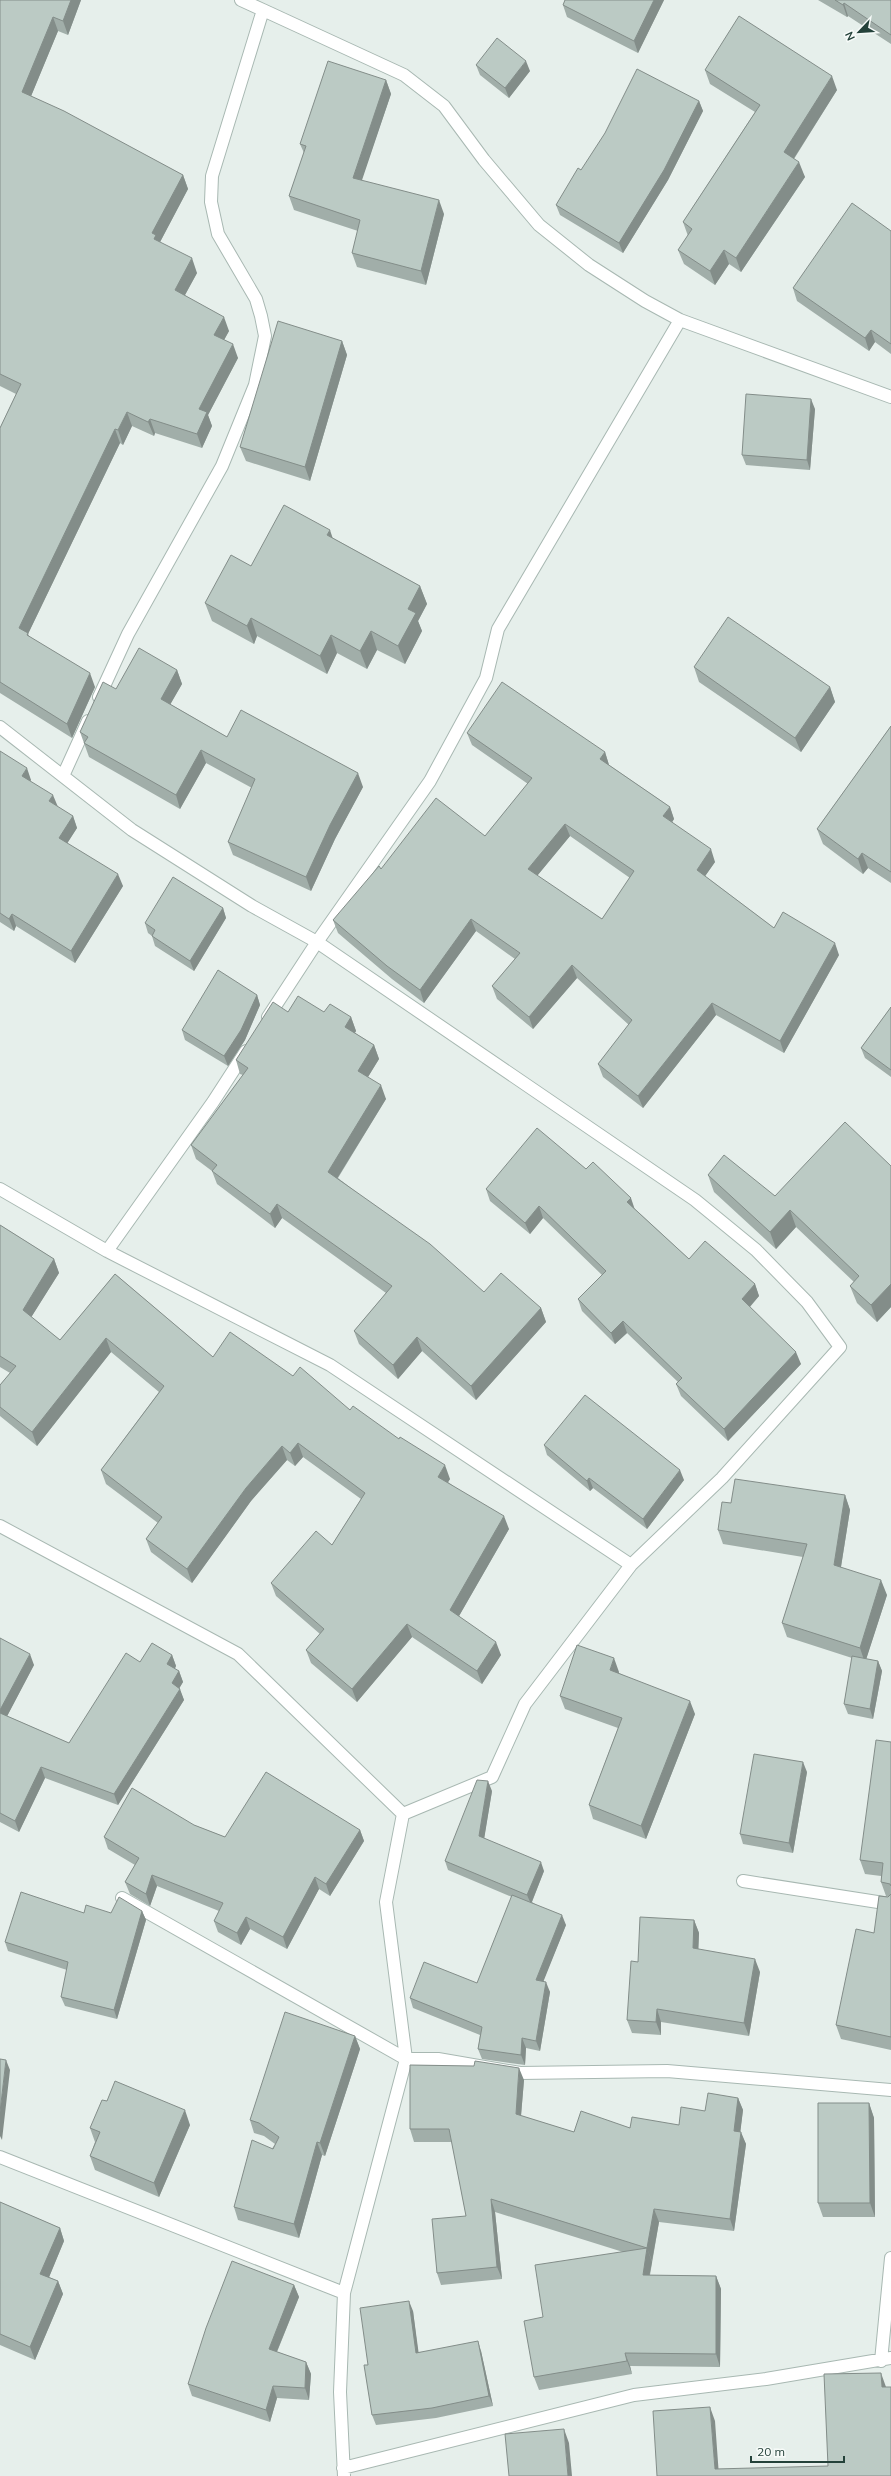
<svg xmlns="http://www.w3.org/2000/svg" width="891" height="2476" viewBox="0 0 891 2476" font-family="Mulish,sans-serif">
<rect width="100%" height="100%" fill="#e6efeb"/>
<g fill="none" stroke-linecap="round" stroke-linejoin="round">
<defs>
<path id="minor" d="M263,10L404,75L444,106L484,160L539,225L589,265L645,301L680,320L891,397
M99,697L128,634L222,466L255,385L265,336L261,316L256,299L218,234L211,202L212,176L263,10L241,0
M0,727L132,830L252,906L317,942L695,1200L756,1250L807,1302L840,1347L722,1478L631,1565L525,1704L492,1777L403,1814L386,1902L406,2059L344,2293L340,2392L344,2476
M63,776L88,721
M268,1017L317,942L430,781L486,678L498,629L680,320
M0,1189L107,1251L330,1365L631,1565
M107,1251L213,1102L246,1051
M0,1526L238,1654L403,1814
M743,1881L891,1904
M122,1898L406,2059H438L520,2073L667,2071L891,2090
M0,2157L344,2293
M881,2361L891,2258
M343,2468L634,2395L766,2379L891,2358"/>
</defs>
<use href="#minor" stroke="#a8b8b2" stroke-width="14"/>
<use href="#minor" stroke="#fff" stroke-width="12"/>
</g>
<path fill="#a1aea9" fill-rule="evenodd" d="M0,0H81L68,35L58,31L31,96L183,175L188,189L160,242L197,273L185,295L229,331L224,340L238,358L208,415L212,426L202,448L155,433L154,436L132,426L123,445L120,443L28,634L29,637L95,687L72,738L0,693V428L16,394L0,386Z
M565,0H664L638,53L567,17L563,5Z
M818,0H891V44L848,16L847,17Z
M476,65L530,71L509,98L480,75Z
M705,70L837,90L794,159L805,177L741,272L729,264L715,285L684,264L678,250L688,236L683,222L755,112L710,84Z
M386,80L391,94L361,181L444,214L426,285L357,267L352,253L358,231L294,210L289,196L304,153L300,144Z
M699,101L703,111L668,180L623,253L560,215L556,205L581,170Z
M891,231V354L875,342L869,351L797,301L793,288Z
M342,341L347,355L310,481L246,461L240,447Z
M815,409L810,470L746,465L742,455Z
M333,538L420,586L427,604L418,621L422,631L405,664L377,650L367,669L337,653L327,674L257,636L254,644L212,621L205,603L251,566Z
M694,667L830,687L835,702L801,752L699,682Z
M177,670L182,684L170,704L227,737L363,787L335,839L311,891L233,855L228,842L252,788L206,763L180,809L89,757L80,732L116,689Z
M891,726V883L868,868L863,874L823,844L817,829Z
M467,733L605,752L609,765L670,807L674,819L672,822L715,862L705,876L774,928L839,955L784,1053L716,1015L643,1108L603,1077L598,1064L629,1025L577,978L533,1029L497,999L492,986L515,959L476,931L424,1003L392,979L338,933L333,920L381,869L485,836L528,784L472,745ZM570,836L630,878L602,919L537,876Z
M0,751L31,780L30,781L57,807L73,816L77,828L67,843L123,886L75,963L16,926L14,931L0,922Z
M223,908L226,918L194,971L155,946L152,936L148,933L145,923Z
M257,995L260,1005L245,1040L228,1066L185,1040L182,1030Z
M891,1007V1077L865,1058L861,1048Z
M288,1012H324L351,1017L356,1031L355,1033L374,1045L379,1059L368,1077L386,1099L338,1178L484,1292L541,1308L546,1322L476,1400L422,1351L398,1379L359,1344L354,1331L386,1293L282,1218L275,1228L217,1184L212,1171L196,1159L191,1145L243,1075L240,1074L236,1060Z
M891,1166V1307L877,1322L857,1303L850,1286L854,1282L796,1227L776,1249L714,1192L708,1175L775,1196Z
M586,1169L635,1209L689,1259L755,1284L759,1296L750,1307L801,1364L728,1441L681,1396L676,1384L678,1382L627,1333L615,1344L582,1311L578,1299L602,1275L543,1218L530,1234L490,1201L486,1189Z
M0,1225L54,1259L59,1273L31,1317L60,1340L115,1274L213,1357L293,1376L350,1410L450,1479L448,1482L509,1529L459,1616L501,1655L482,1684L412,1637L357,1702L311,1663L306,1650L320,1634L276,1596L271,1583L332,1545L361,1499L303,1457L295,1466L287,1460L251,1501L192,1583L151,1552L146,1539L158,1523L106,1484L101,1470L159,1392L111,1352L37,1446L0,1416V1385L10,1373L0,1367Z
M544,1445L684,1480L647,1529L593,1488L590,1491L547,1455Z
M845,1495L850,1510L841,1567L887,1595L866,1659L878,1661L882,1671L873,1719L848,1714L844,1704L852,1658L787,1637L782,1623L803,1557L723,1544L718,1530L731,1503Z
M0,1638L34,1665L7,1716L69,1743L140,1662L172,1655L176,1666L175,1669L179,1671L183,1682L179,1688L184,1700L118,1805L45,1778L19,1832L0,1822Z
M619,1672V1673L695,1714L646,1839L593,1819L589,1805L618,1728L565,1709L560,1696Z
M891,1742V2050L841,2039L836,2025L889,1896H886L881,1882V1876L865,1874L860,1860Z
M807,1772L793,1853L743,1844L740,1834Z
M492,1791L484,1838L544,1871L532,1902L566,1925L543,1981L550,1992L540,2051L526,2048L525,2065L482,2059L478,2049L480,2035L413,2008L410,1998L477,1983L512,1897L448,1870L445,1861Z
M194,1825L225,1837L360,1830L364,1841L330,1896L319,1889L287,1949L250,1929L241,1945L218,1932L214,1921L219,1911L157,1886L150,1906L130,1894L125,1882L135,1865L108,1849L104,1837Z
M142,1911L146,1920L117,2019L65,2006L61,1997L67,1970L8,1951L5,1942L84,1913H111Z
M694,1920L699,1933L698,1949L760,1972L749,2036L661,2022V2035L632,2033L627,2020L638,1962Z
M355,2036L360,2049L325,2156L322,2155L299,2238L238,2220L234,2207L275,2144L264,2136L254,2133L250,2120Z
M524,2080L521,2116L574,2132L679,2125L705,2111L738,2098L743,2110L740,2132L746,2144L734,2231L659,2222L650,2275L716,2276L721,2289L720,2367L630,2366L632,2374L539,2390L534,2377L543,2317L623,2252L495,2212L502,2279L441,2285L437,2273L466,2216L452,2142H414L410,2129Z
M107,2101L190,2125L159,2197L95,2170L90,2156L95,2142L90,2128Z
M869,2103L874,2118L875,2217H823L818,2203Z
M0,2202L60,2228L64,2241L49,2277L58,2281L63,2294L35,2360L0,2345Z
M294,2285L299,2297L277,2352L306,2362L311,2374L309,2400L277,2398L270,2422L192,2396L188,2384Z
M413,2311L418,2352L481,2351L493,2406L436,2418L376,2425L372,2415L368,2365Z"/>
<path fill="#838d89" d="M71,0H81L68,35L63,21Z
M654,0H664L638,53L634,41Z
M844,3L848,16L847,17L843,5Z
M53,17L58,31L27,106L22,92Z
M526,61L530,71L509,98L505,88Z
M832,76L837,90L789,166L784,152Z
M386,80L391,94L358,192L353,178Z
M699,101L703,111L668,180L623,253L619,243Z
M799,162L805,177L741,272L736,258Z
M183,175L188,189L159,244V253L152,233Z
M439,200L444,214L426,285L421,271Z
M724,250L729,264L715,285L710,271Z
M192,258L197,273L180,304L175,290Z
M224,317L229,331L219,349L214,335Z
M871,330L875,342L869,351L865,338Z
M342,341L347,355L310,481L305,467Z
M233,344L238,358L208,415L212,426L202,448L197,434L199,409Z
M811,399L815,409L810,470L807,460Z
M127,412L132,426L123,445L118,430Z
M150,419L155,433L154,436L148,422Z
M115,429L120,443L28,634L33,647L19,628Z
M330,530L336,548L327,535Z
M420,586L427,604L418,621L422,631L405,664L398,646L408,609Z
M251,618L257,636L254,644L247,626Z
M371,631L377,650L367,669L360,651Z
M331,635L337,653L327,674L320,656Z
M177,670L182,684L166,712L161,699Z
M90,673L95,687L72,738L67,724Z
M830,687L835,702L801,752L795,738Z
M201,750L206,763L180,809L176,795Z
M605,752L609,765L605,771L600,759Z
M27,768L31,780L26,788L22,776Z
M358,773L363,787L335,839L311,891L306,877L330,825Z
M53,795L58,807L49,801Z
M670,807L674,819L668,829L663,816Z
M73,816L77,828L63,850L59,838Z
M565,824L570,836L532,882L528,869Z
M711,849L715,862L701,882L697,870Z
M862,853L868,868L863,874L858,859Z
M118,874L123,886L75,963L71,951Z
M223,908L226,918L194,971L190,961Z
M12,914L16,926L14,931L9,919Z
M471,919L476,931L424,1003L420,990Z
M835,943L839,955L784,1053L780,1041Z
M572,965L577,978L533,1029L529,1017Z
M257,995L260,1005L245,1040L228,1066L224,1056Z
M712,1003L716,1015L643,1108L638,1096Z
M351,1017L356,1031L349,1041L345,1027Z
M374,1045L379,1059L363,1085L358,1071Z
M381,1085L386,1099L333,1185L328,1172Z
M631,1198L635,1210L627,1202Z
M277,1204L282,1218L275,1228L270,1214Z
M539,1206L543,1218L530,1234L525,1223Z
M790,1210L796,1227L776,1249L770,1232Z
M54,1259L59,1273L27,1324L23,1310Z
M755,1284L759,1296L746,1311L742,1299Z
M891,1284V1307L877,1322L871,1305Z
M541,1308L546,1322L476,1400L471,1386Z
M623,1321L627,1333L615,1344L611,1333Z
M417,1337L422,1351L398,1379L393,1365Z
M106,1338L111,1352L37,1446L32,1432Z
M796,1352L801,1364L728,1441L724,1429Z
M298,1443L303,1457L295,1466L290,1453Z
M282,1446L287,1460L251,1501L192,1583L187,1569L246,1488Z
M445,1465L450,1479L443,1490L438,1477Z
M680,1470L684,1480L647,1529L643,1519Z
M589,1478L593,1488L590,1491L587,1481Z
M845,1495L850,1510L839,1579L834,1565Z
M504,1516L509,1529L455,1623L450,1610Z
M881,1580L887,1595L865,1663L860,1648Z
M407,1624L412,1637L357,1702L352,1689Z
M496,1642L501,1655L482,1684L477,1671Z
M30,1654L34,1665L3,1724L0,1716V1710Z
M172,1655L176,1666L171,1675L167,1664Z
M614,1658L619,1672L615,1683L610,1670Z
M878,1661L882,1671L873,1719L870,1709Z
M179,1671L183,1682L176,1694L172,1683Z
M180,1689L184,1700L118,1805L114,1794Z
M690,1701L695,1714L646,1839L641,1826Z
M803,1762L807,1772L793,1853L789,1843Z
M41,1767L45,1778L19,1832L15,1821Z
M488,1781L492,1791L483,1846L479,1836Z
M360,1830L364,1841L330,1896L326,1884Z
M541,1862L544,1871L531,1904L527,1895Z
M152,1875L157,1886L150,1906L146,1894Z
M315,1877L319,1889L287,1949L283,1937Z
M142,1911L146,1920L117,2019L114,2010Z
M562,1915L566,1925L540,1990L536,1980Z
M246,1917L250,1929L241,1945L237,1933Z
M694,1920L699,1933L698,1961L693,1948Z
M755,1959L760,1972L749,2036L744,2023Z
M546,1982L550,1992L540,2051L536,2041Z
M657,2009L661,2022V2035L656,2022Z
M355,2036L360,2049L325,2156L320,2143Z
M522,2038L526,2048L525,2065L521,2055Z
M6,2060L10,2070L2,2140L0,2136V2112Z
M519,2068L524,2080L520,2127L516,2114Z
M738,2098L743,2110L739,2143L734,2131Z
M869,2103L874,2118L875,2217L870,2203Z
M185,2110L190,2125L159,2197L154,2183Z
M741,2132L746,2144L734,2231L730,2219Z
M317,2142L322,2155L299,2238L294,2224Z
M491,2199L495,2212L502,2279L497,2267Z
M654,2209L659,2222L652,2261L647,2248Z
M60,2228L64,2241L45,2287L40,2274Z
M647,2248L652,2262L647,2288L643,2275Z
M716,2276L721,2289L720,2367L716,2354Z
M58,2281L63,2294L35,2360L30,2347Z
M294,2285L299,2297L273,2361L269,2349Z
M409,2301L413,2311L420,2363L416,2353Z
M478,2341L481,2351L493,2406L489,2396Z
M625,2353L630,2366L632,2374L627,2361Z
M306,2362L311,2374L309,2400L305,2388Z
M881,2373L886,2387H882Z
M273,2386L277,2398L270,2422L266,2410Z
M710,2407L715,2421L719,2476L715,2469Z
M564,2429L569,2443L572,2476H568Z"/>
<path fill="#bbcac4" stroke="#838d89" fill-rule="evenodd" d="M0,0H71L63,21L53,17L22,92L64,111L183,175L152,233L156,235L154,239L192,258L175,290L224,317L214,335L233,344L199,409L207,412L197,434L150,419L148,422L127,412L118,430L115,429L19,628L28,633L27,635L90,673L67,724L0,682V428L21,384L0,374Z
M565,0H654L634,41L563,5Z
M835,0H891V35L844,3L843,5Z
M739,16L832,76L784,152L799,162L736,258L724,250L710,271L678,250L692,229L683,222L760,105L705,70Z
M497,38L526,61L505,88L476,65Z
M328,61L386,80L353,178L439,200L421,271L352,253L360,220L289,196L306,146L300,144Z
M637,69L699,101L664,170L619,243L556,205L578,168L581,170L605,133Z
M852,203L891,231V344L871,330L865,338L793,288Z
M278,321L342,341L305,467L240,447Z
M746,394L811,399L807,460L742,455Z
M284,505L330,530L327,535L420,586L408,609L416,613L398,646L371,631L360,651L331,635L320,656L251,618L247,626L205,603L231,555L251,566Z
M728,617L830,687L795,738L694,667Z
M139,648L177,670L161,699L227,737L241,710L358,773L330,825L306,877L228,842L255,779L201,750L176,795L84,743L88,737L80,732L103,682L116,689Z
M502,682L605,752L600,759L670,807L663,816L711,849L697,870L774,928L783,912L835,943L780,1041L712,1003L638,1096L598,1064L632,1020L572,965L529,1017L492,986L520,953L471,919L420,990L387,966L333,920L379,866L381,869L436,798L485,836L532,778L467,733ZM565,824L634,871L602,919L528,869Z
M891,726V872L862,853L858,859L817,829Z
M0,751L27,768L22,776L53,795L49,801L73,816L59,838L118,874L71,951L12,914L9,919L0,913Z
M173,877L223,908L190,961L152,936L155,930L145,923Z
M218,970L257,995L241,1030L224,1056L182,1030Z
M298,996L324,1012L330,1004L351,1017L345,1027L374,1045L358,1071L381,1085L328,1172L430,1244L484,1292L501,1273L541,1308L471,1386L417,1337L393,1365L354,1331L392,1286L277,1204L270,1214L212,1171L217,1165L191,1145L248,1068L236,1060L273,1002L288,1012Z
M891,1007V1070L861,1048Z
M845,1122L891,1166V1284L871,1305L850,1286L859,1276L790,1210L770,1232L708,1175L724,1155L775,1196Z
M537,1128L586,1169L593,1162L631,1198L627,1202L689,1259L705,1241L755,1284L742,1299L796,1352L724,1429L676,1384L682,1378L623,1321L611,1333L578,1299L606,1271L539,1206L525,1223L486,1189Z
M0,1225L54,1259L23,1310L60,1340L115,1274L213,1357L230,1332L293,1376L300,1367L350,1410L353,1406L399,1439L400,1437L445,1465L438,1477L504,1516L450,1610L496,1642L477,1671L407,1624L352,1689L306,1650L324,1629L271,1583L316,1531L332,1545L365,1493L298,1443L290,1453L282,1446L246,1488L187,1569L146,1539L162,1517L101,1470L164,1386L106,1338L32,1432L0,1407V1385L16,1366L0,1356Z
M585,1395L680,1470L643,1519L589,1478L587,1481L544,1445Z
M735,1479L845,1495L834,1565L881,1580L860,1648L782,1623L807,1544L718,1530L722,1502L731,1503Z
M0,1638L30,1654L0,1710Z
M152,1643L172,1655L167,1664L179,1671L172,1683L180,1689L114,1794L41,1767L15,1821L0,1813V1713L69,1743L126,1653L140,1662Z
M577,1645L614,1658L610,1670L690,1701L641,1826L589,1805L622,1718L560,1696Z
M852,1656L878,1661L870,1709L844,1704Z
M876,1740L891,1742V1886L890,1884L881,1882L883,1863L860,1860Z
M754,1754L803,1762L789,1843L740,1834Z
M266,1772L360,1830L326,1884L315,1877L283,1937L246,1917L237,1933L214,1921L223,1903L152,1875L146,1894L125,1882L139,1858L104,1837L132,1788L194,1825L225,1837Z
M477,1780L488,1781L479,1836L541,1862L527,1895L445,1861Z
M21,1892L84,1913L86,1905L111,1913L119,1897L142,1911L114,2010L61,1997L68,1962L5,1942Z
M891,1894V2037L836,2025L856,1929L874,1933L879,1896L888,1897Z
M512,1895L562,1915L536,1980L546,1982L536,2041L522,2038L521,2055L478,2049L482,2027L410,1998L424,1962L477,1983Z
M640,1917L694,1920L693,1948L755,1959L744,2023L657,2009L656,2022L627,2020L631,1961L638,1962Z
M285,2012L355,2036L320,2143L317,2142L294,2224L234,2207L252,2140L273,2149L279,2137L259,2123L250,2120Z
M0,2059L6,2060L0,2112Z
M475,2061L519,2068L516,2114L574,2132L581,2111L630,2128L632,2117L679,2125L681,2107L705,2111L708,2093L738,2098L734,2131L741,2132L730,2219L654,2209L647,2248L491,2199L497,2267L437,2273L432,2219L466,2216L449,2129H410V2065L474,2066Z
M115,2081L185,2110L154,2183L90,2156L100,2132L90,2128L102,2100L107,2101Z
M818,2103H869L870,2203H818Z
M0,2202L60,2228L40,2274L58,2281L30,2347L0,2334Z
M647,2248L643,2275L716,2276V2354L625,2353L627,2361L534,2377L524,2321L543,2317L535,2265Z
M232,2261L294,2285L269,2349L306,2362L305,2388L273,2386L266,2410L188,2384L206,2328Z
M409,2301L416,2353L478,2341L489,2396L432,2408L372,2415L364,2365H368L360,2308Z
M881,2373L882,2387H891V2476H657L653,2411L710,2407L715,2469L828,2466L824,2374Z
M564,2429L568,2476H509L505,2434Z"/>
<g transform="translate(859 32) rotate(245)" stroke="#f7fbf9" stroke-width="3" paint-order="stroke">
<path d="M0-3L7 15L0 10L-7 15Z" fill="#24423a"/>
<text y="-6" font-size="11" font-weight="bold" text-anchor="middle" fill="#24423a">N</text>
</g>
<path d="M751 2456v6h93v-6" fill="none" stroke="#24423a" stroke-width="2"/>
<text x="757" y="2456" font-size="12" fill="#24423a" stroke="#f7fbf9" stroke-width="3" paint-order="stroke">20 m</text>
</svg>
